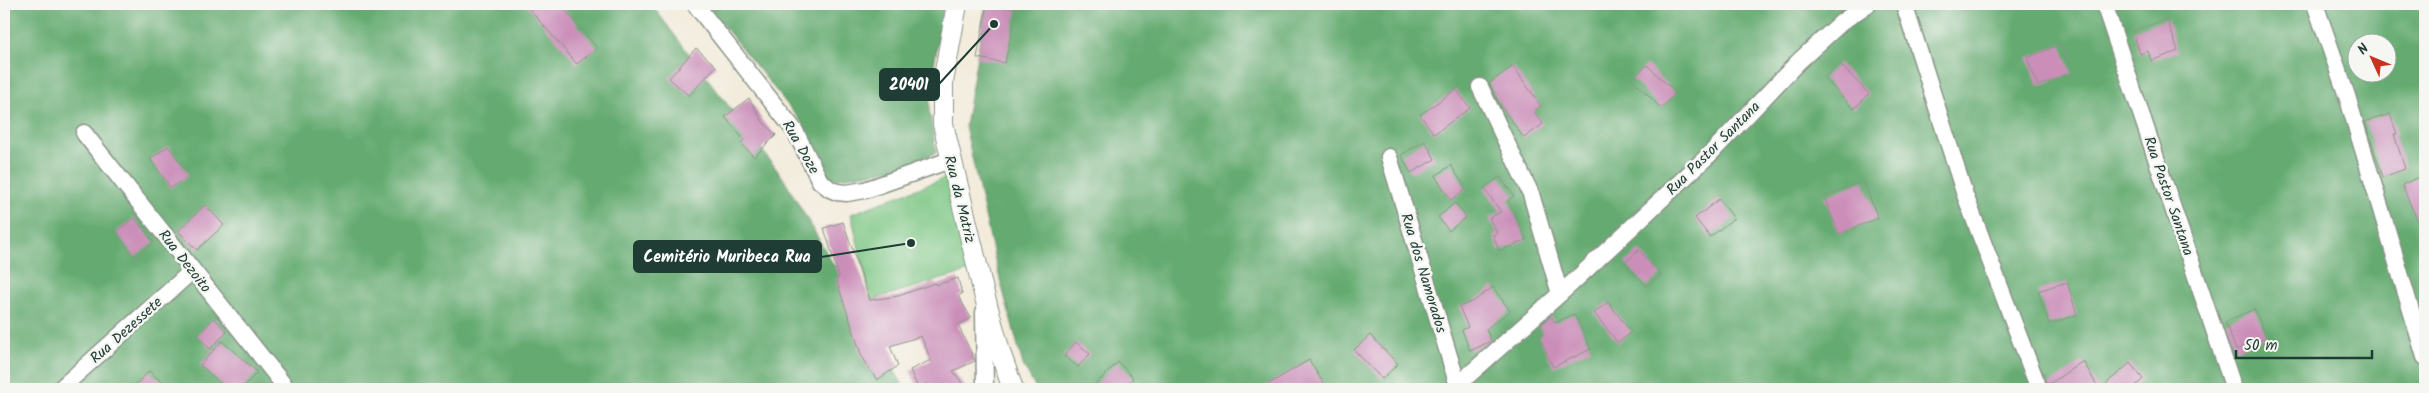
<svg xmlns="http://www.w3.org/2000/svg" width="2429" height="393" viewBox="0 0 2429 393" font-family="Kalam,sans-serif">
<rect width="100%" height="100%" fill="#f6f6f2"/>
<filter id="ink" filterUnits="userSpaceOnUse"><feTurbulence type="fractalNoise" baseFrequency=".02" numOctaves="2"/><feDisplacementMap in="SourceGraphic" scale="10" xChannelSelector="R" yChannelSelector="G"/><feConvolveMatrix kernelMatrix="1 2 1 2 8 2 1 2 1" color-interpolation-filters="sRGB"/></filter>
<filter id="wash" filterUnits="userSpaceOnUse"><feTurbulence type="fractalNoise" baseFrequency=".0096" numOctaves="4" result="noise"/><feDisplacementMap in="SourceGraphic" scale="20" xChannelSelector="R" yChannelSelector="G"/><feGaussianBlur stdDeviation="1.12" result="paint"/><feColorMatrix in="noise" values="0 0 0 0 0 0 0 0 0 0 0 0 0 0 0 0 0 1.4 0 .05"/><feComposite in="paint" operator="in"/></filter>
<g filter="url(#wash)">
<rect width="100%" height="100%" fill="#f3ebda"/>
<path fill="#7cc683" stroke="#4e825c" d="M950,176L970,271L871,300L851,214Z"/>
<path fill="#65ab71" stroke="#427452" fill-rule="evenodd" d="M4,4H651L784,179L905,389H4Z
M706,4H944L932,77L929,109L936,153L890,170L820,181L803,124Z
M986,4H2425V389H1036L1023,365L995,260L965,126ZM2356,42H2386V72H2356Z"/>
<g id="blocks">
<path fill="#cb8eb9" d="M525,4H560L597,48L577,64Z
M987,4L1017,9L1005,63L977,58Z
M2167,19L2178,51L2151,61L2148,51L2140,54L2133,31Z
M2061,44L2072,73L2038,86L2027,58Z
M696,48L716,66L689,96L669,78Z
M1839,63L1869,94L1854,109L1824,78Z
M1647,65L1676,93L1661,108L1632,79Z
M1513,66L1541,106L1534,111L1543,124L1524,138L1499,103L1489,83Z
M1456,89L1470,108L1434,134L1420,115Z
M749,98L763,122L776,135L754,157L741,143L744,140L725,117Z
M2390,114L2397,134H2394L2405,169L2383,177L2365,122Z
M1425,141L1435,159L1411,173L1401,155Z
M168,146L189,175L171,188L150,159Z
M1451,165L1466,189L1451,200L1435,176Z
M2425,174V238L2402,185Z
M1500,177L1514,196L1508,200L1526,240L1499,251L1493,235L1497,233L1489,218L1501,212L1484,188Z
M1863,181L1878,218L1839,234L1824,197Z
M1719,199L1734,218L1710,237L1695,218Z
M1455,203L1466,217L1449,231L1438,217Z
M205,205L224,225L197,250L178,231Z
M134,218L154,242L135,257L116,232Z
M843,222L870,300L898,296L935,283L936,285L958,278L962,294L958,296L971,318L958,325L975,361L953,371L967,389H931L927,383L918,388L910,370L931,360L921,336L890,346L898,366L877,380L863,360L836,279L839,277L824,228Z
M1639,250L1661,275L1647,286L1625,263Z
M2067,282L2077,315L2049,324L2038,291Z
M1493,287L1510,311L1486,329L1491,341L1470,351L1462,330L1468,327L1459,307L1474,301Z
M1608,302L1631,332L1618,343L1594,313Z
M2254,309L2267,337L2236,350L2225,322Z
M1574,314L1591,349L1553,367L1539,337L1543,334L1539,326L1551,316L1555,323Z
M214,318L227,332L210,349L197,335Z
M1370,335L1398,364L1382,379L1354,350Z
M222,341L257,372L242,389H227L200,365Z
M1076,342L1090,354L1078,367L1064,356Z
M1309,360L1327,389H1260Z
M2083,361L2099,389H2049L2048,385Z
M1118,362L1133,378L1129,382L1135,389H1091Z
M2130,363L2143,379L2132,389H2100Z
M149,371L170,389H132Z"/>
</g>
</g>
<g filter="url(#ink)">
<use href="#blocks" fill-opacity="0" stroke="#899487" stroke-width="1"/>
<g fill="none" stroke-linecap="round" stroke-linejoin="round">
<defs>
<path id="minor" d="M695,4L795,131L820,181L830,189L837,192L847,193L865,190L950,160
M1904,4L1965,195L2039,389
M2104,4L2234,389
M2315,4L2347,96L2425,357
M1480,87L1531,194L1560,294
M84,133L287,389
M1389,157L1459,389
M984,312L985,389
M60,389L192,271
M1453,389L1571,284L1710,154L1799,61L1843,21L1868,4"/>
<path id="tertiary" d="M957,4L943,82V124L984,294L1000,352L1013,389"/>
</defs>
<use href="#minor" stroke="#899487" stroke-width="19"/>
<use href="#tertiary" stroke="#899487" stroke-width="22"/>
<use href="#minor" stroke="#fff" stroke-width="16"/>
<use href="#tertiary" stroke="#fff" stroke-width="20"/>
</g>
</g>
<g text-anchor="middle" stroke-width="5" stroke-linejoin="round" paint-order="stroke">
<g font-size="15" fill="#1f3d34" stroke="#f6f6f2">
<text transform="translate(801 147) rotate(60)" y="5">Rua Doze</text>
<text transform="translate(1713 148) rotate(-45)" y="5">Rua Pastor Santana</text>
<text transform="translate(2169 196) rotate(71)" y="5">Rua Pastor Santana</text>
<text transform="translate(960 199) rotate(76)" y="5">Rua da Matriz</text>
<text transform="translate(185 261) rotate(52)" y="5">Rua Dezoito</text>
<text transform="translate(1424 273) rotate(73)" y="5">Rua dos Namorados</text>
<text transform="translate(126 330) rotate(-42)" y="5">Rua Dezessete</text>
</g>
</g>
<path fill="none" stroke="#1f3d34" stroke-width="2" d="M994 24L939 84M911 243L821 257"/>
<g fill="#1f3d34" stroke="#f6f6f2" stroke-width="2">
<circle cx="994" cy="24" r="5"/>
<circle cx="911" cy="243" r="5"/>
</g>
<g fill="#1f3d34" stroke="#1f3d34" stroke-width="2">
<rect x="880" y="69" width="59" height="31" rx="5"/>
<rect x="634" y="241" width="187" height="31" rx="5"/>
</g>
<g font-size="16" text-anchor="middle" font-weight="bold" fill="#fff">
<text x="909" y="90">20401</text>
<text x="727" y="262">Cemitério Muribeca Rua</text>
</g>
<rect width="2429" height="393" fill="none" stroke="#f6f6f2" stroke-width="20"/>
<g transform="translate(2372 58) rotate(314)"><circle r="24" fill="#f6f6f2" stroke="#a0aca6"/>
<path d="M0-4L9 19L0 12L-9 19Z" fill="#c8321e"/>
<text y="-8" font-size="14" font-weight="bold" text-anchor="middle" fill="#1f3d34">N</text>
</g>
<path d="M2236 350v8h136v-8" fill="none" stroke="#1f3d34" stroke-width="2.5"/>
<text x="2244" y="350" font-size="15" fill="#1f3d34" stroke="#f6f6f2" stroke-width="4" paint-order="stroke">50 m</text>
</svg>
